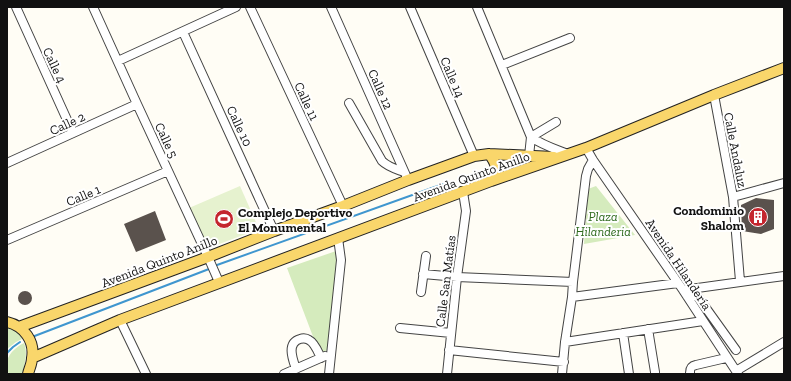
<svg xmlns="http://www.w3.org/2000/svg" width="791" height="381" viewBox="0 0 791 381" font-family="'Zilla Slab',serif">
<rect width="100%" height="100%" fill="#fffdf5"/>
<path fill="#d5ebbd" d="M596,186L635,235L584,244L588,189Z
M336,251L339,268L330,348L320,355L287,268Z
M7,326C14,328 20,331 22,339L16,342L7,349Z
M24,343C28,353 25,364 22,374H9C2,360 12,349 24,343Z"/>
<path fill="#e6f2cf" d="M240,186L259,229L206,249L189,208Z"/>
<g fill="none" stroke-linecap="round" stroke-linejoin="round">
<path stroke="#3f96cf" stroke-width="2" d="M217,265L443,184
M32,337L209,269
M7,353L13,347L20,342"/>
</g>
<path fill="#5a524d" d="M756,198L774,200V229L761,234L742,231L741,205Z
M155,211L166,240L136,252L124,224Z
M18 298a7 7 0 1 1 14 0a7 7 0 1 1-14 0Z"/>
<g fill="none" stroke-linecap="round" stroke-linejoin="round">
<defs>
<path id="minor" d="M16,7L73,133
M93,7L137,104L208,257L219,282
M250,7L343,206
M331,7L408,180
M410,7L474,156
M477,7L531,137C542,145 555,149 568,154
M183,32L274,231
M118,61L236,7
M502,65L570,38
M714,95L733,197L740,281
M349,103L382,161C388,167 396,169 404,172
M586,148L593,160L683,290L738,374
M529,156L531,137L556,122
M7,163L137,104
M733,197L784,183
M7,240L168,171
M423,274L457,277L573,282
M683,290L784,276
M421,292L426,256
M687,296L693,295L698,297L736,350
M572,297L678,283
M120,320L146,374
M400,328L451,333
M648,329L655,372
M623,333L629,374
M565,342L703,321
M449,350L564,362
M296,369C293,360 286,343 300,339C303,338 306,338 309,340C315,343 318,352 321,358
M736,371L784,342
M690,373C690,368 691,366 696,365L726,358
M284,374L325,356
M329,374L341,260L338,238
M447,374L457,277L466,211L463,192
M562,374L565,342L572,297L573,282L586,176L588,169L593,160"/>
<path id="major" d="M489,154C497,164 498,170 491,181
M7,322C24,326 35,341 32,358C32,364 29,369 28,374
M19,327L208,257L274,231L343,206L408,180L474,156L489,154L554,157
M32,358L120,320L491,181L586,148L714,95L784,68"/>
</defs>
<use href="#minor" stroke="#444" stroke-width="10"/>
<use href="#major" stroke="#222" stroke-width="12"/>
<use href="#minor" stroke="#fff" stroke-width="8"/>
<use href="#major" stroke="#f9d66b" stroke-width="10"/>
</g>
<defs>
<symbol id="building-disc" viewBox="-11 -11 22 22"><circle r="9.5" fill="#c4262e" stroke="#fff"/><path d="M-4-6H4V6H1V3H-1V6H-4ZM-2.5-4.3h1.7v1.8h-1.7ZM.8-4.3h1.7v1.8H.8ZM-2.5-1h1.7V.8h-1.7ZM.8-1h1.7V.8H.8Z" fill="#fff"/></symbol>
<symbol id="stadium-disc" viewBox="-11 -11 22 22"><circle r="9.5" fill="#c4262e" stroke="#fff"/><path d="M0-5a6.5 5 0 1 0 0 10a6.5 5 0 1 0 0-10ZM-3.5-1.8h7v3.6h-7Z" fill="#fff"/></symbol>
</defs>
<g fill-rule="evenodd">
<use href="#building-disc" x="747" y="206" width="22" height="22"/>
<use href="#stadium-disc" x="213" y="208" width="22" height="22"/>
</g>
<g text-anchor="middle" stroke-width="4" stroke-linejoin="round" paint-order="stroke">
<g font-size="13" fill="#111" stroke="#fff">
<text transform="translate(55 65) rotate(65)" y="5">Calle 4</text>
<text transform="translate(453 77) rotate(67)" y="5">Calle 14</text>
<text transform="translate(381 89) rotate(66)" y="5">Calle 12</text>
<text transform="translate(307 101) rotate(65)" y="5">Calle 11</text>
<text transform="translate(67 123) rotate(-25)" y="5">Calle 2</text>
<text transform="translate(240 126) rotate(65)" y="5">Calle 10</text>
<text transform="translate(167 140) rotate(65)" y="5">Calle 5</text>
<text transform="translate(736 150) rotate(79)" y="5">Calle Andaluz</text>
<text transform="translate(471 176) rotate(-20)" y="5">Avenida Quinto Anillo</text>
<text transform="translate(83 195) rotate(-23)" y="5">Calle 1</text>
<text transform="translate(159 261) rotate(-21)" y="5">Avenida Quinto Anillo</text>
<text transform="translate(679 264) rotate(56)" y="5">Avenida Hilandería</text>
<text transform="translate(445 281) rotate(-83)" y="5">Calle San Matías</text>
</g>
<g font-size="13" font-weight="bold" fill="#111" stroke="#fff" text-anchor="end">
<text x="744" y="215">Condominio<tspan x="744" dy="15">Shalom</tspan></text>
<text x="238" y="217" text-anchor="start">Complejo Deportivo<tspan x="238" dy="15">El Monumental</tspan></text>
</g>
<g font-size="13" font-style="italic" fill="#2f6b1f" stroke="#fff">
<text x="603" y="221">Plaza<tspan x="603" dy="15">Hilanderia</tspan></text>
</g>
</g>
<rect width="791" height="381" fill="none" stroke="#111111" stroke-width="16"/>
</svg>
